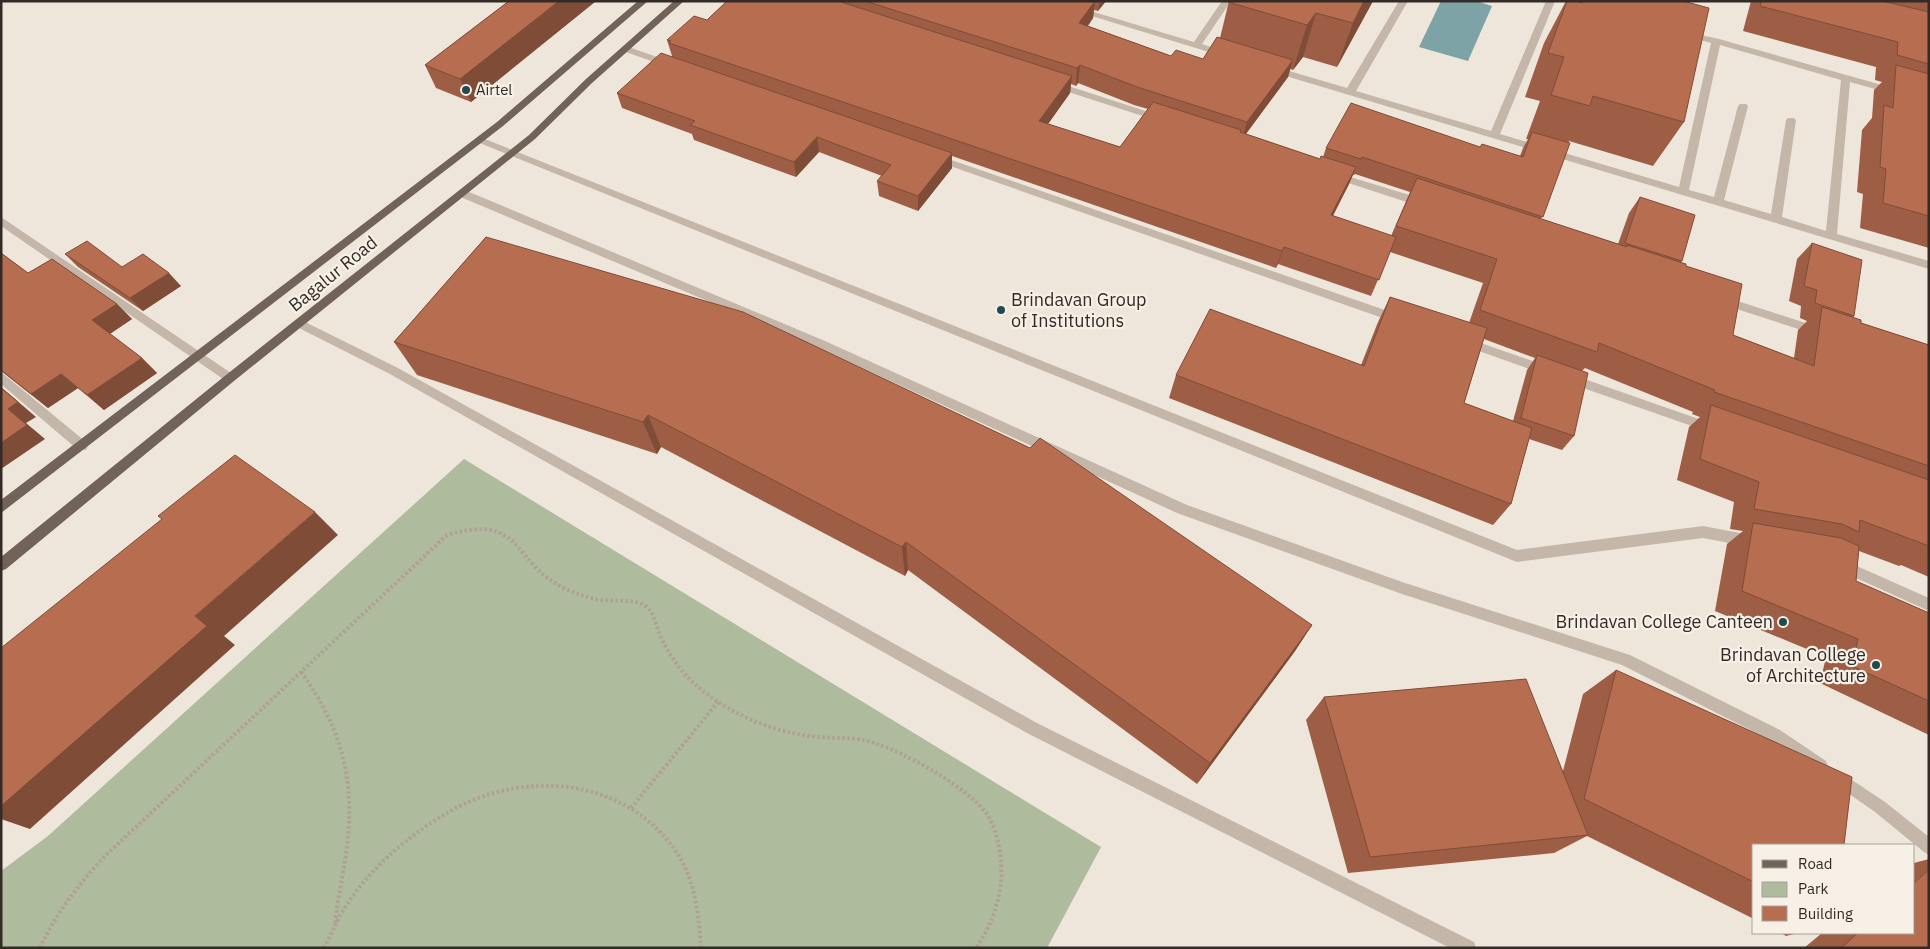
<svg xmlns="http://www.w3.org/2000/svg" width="1930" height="949" viewBox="0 0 1930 949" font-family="'IBM Plex Sans',sans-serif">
<rect width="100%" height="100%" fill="#eee6db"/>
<path fill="#afbb9d" d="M464,459L1101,847L1047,948H1V871L48,836Z"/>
<path fill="#7da3a7" d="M1441,1H1476L1492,6L1468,61L1419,47Z"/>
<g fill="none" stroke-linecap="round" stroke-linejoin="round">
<path stroke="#b0a093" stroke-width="4" stroke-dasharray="2.5 2.5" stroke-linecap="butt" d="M301,672C338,723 354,772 348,836C346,866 337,896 335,926
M631,808L718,702
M40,948C56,913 79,884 105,856L447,535C525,512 510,563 566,589C577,594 588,598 600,600C614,602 639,597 649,609C655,616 656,627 660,635C668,654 681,672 697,686C731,715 774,733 819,737C838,739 855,736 874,743C906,753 966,786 987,814C993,823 997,836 999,847C1006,884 997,917 976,948
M324,948C330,937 335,925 341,914C367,870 409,834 454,809C528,769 625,779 675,850C695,878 699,915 701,948"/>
<path fill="#c4b6a8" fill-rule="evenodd" d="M1043,1H1057L1194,42L1222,1H1231L1202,44L1230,54L1225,57Z
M1399,1H1408L1356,91L1491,131L1546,1H1555L1500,134L1679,187L1711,43L1682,35V31L1719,39L1896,89V93L1893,94L1850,82L1837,234L1929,261V269L1269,71L1267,69L1272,66L1347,88ZM1720,45L1841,80L1826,231L1782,217L1796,120L1794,118H1788L1786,120L1771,214L1724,200L1748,106L1746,104H1740L1738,106L1714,197L1689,190Z
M626,46L674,63L676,65L671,68L668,67L623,51L621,49Z
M1056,82L1164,117L1166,119L1161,122L1158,121L1053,87V83Z
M480,137L1517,550L1703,526L1750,535L1755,537L1757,541L1755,545L1750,547L1703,538L1517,562L477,142L475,140Z
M937,155L1402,316L1404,319L1398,323L1394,322L933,160V156Z
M1337,173L1426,200L1427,203L1422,207L1333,178L1332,176Z
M462,189L825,341L1187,505L1402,582L1630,655L1780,730L1826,761L1828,766L1826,771L1821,773L1816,771L1770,740L1622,665L1402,594L1177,513L817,347L458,196L457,193Z
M1,217L234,375L236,378L234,381H226L1,226Z
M1722,296L1821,328L1823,331L1817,335L1718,303L1716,300L1718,297Z
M299,319L396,367L1037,723L1474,942L1476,948H1450L1027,733L388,373L295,326L293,323Z
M1466,338L1550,367L1552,370L1546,375L1462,345L1460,342L1462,339Z
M1,372L86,442L88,446L86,450H78L1,384Z
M1570,374L1713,424L1715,427L1713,430L1709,432L1566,382L1564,379L1566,376Z
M1841,559L1929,598V611L1836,569L1834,565L1836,561Z
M1837,770L1885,802L1929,837V855L1924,852L1875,812L1832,782L1830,777L1832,772Z"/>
<path fill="#72635a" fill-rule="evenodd" d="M638,1H648L503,126L1,513V500L497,122Z
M674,1H684L592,83L535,139L234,381L6,569L1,571V557L226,375L529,135L586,79Z"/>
</g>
<path fill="#9d5e45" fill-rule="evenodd" d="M509,1H596L471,102L436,88L425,65Z
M727,1H1106L1098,11L1094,10L1093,18L1088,26L1171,56L1203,59L1220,38L1229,1H1373L1337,67L1303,57L1293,70L1290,69L1288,77L1246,134L1320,159L1323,157L1326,148L1480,147L1520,156L1523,148L1528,139H1526L1540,101L1525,97L1544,43L1566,1H1683L1684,122L1653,166L1569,141L1541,219L1618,244L1629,213L1640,197L1682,261L1681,262L1686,266L1733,335L1794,358L1798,330L1807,321L1800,318L1801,306L1789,301L1797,259L1812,243L1854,316L1853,317L1861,323L1929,345V577L1901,565L1899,566L1859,551L1856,581L1929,613V735L1820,683L1826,657L1715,611L1727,544L1743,531L1730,529L1734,502L1677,480L1689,427L1700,417L1692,414L1693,412L1585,368L1582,371L1574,436L1562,450L1529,439L1511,504L1493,525L1169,398L1176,375L1361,365L1378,322L1390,297L1469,323L1483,283L1390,252L1371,296L1278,264L1276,268L952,156V168L918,211L879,196L877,181L882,176L819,152L796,177L694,140L692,134L622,108L617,93L672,56L667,40L707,20ZM1078,83L1134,105L1148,109L1120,147L1048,124L1070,93L1071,84L1076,86ZM1355,174L1410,192L1391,236L1333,216L1349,184L1353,175H1354ZM1484,339L1535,358L1527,370L1513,421L1464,403Z
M1751,1H1929V248L1860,228L1863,194L1857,192L1862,130L1872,118L1874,90L1882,82L1875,80L1876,67L1743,31Z
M486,237L1312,625L1295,651L1197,784L908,570L905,576L661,447L657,454L417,375L394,342Z
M1,253L28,273L117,304L132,319L110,334L142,358L157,373L104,410L78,388L48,408L1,371Z
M65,254L122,267L181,286L143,311L78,267Z
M1616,670L1754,845V919L1587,836L1554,853L1348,873L1306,720L1324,697L1563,771L1583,694Z
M1929,859V870L1914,883V863Z
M1781,933H1798L1786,936Z
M1822,933H1914L1929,948H1804Z"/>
<path fill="#7f4c38" d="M559,1H596L471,102L460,79Z
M1095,1L1093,18L1077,40L1079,23Z
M1100,1H1106L1098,11Z
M1364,1H1373L1337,67L1353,23Z
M1316,13L1303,57L1293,70L1307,25Z
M1293,60L1288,77L1242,139L1247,122Z
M1080,65L1078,83L1076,86L1077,68Z
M1072,76L1070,93L1038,138L1039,121Z
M817,137L819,152L796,177L794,162Z
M952,153V168L918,211V196Z
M1356,167L1349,184L1324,232L1331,215Z
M1284,247L1278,264L1276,268L1282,251Z
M169,273L181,286L143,311L130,298Z
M117,304L132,319L108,335L92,320Z
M142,358L157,373L104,410L87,395Z
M61,374L78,388L48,408L31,394Z
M1,387L36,417L26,423L45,439L1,469V443L8,409Z
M648,415L661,447L657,454L643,422Z
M315,512L338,535L224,636L235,645L30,829L1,819V806L195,616Z
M906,542L908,570L905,576L902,547Z
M1312,625L1295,651L1197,784L1210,763Z"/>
<path fill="#b66d50" stroke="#7f4c38" d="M509,1H559L460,79L425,65Z
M727,1H838L1072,76L1039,121L1120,147L1153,102L1241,130L1240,132L1320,159L1321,156L1356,167L1331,215L1396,237L1379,280L1284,247L1282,251L669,43L671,41L667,40L694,16L707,20Z
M865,1H1095L1079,23L1171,56L1176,50L1203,59L1217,37L1293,60L1247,122L1137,87L1080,65L1077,68Z
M1229,1H1364L1353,23L1316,13L1307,25L1228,2Z
M1567,1H1576L1582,3L1583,1H1683L1709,8L1684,122L1593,96L1590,106L1551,95L1564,57L1548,53Z
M1761,1H1882L1929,12V64L1897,55L1898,42L1760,6Z
M661,53L952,153L918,196L877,181L891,165L817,137L794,162L690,125L695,121L617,93Z
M1896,65L1929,74V216L1883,203L1886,169L1880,167L1884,105L1893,108Z
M1351,103L1480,147L1482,144L1523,157L1532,132L1570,143L1543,217L1362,157L1361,159L1326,148Z
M1417,178L1627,247V245L1686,264V266L1742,284L1733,335L1814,366L1822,307L1861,320V323L1929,345V466L1714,392L1715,390L1599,343L1597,352L1480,310L1497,259L1396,226Z
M1640,197L1695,215L1682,261L1625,243Z
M486,237L743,312L1030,448L1040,438L1312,625L1210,763L906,542L902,547L648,415L643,422L394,342Z
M87,241L122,267L143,254L169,273L130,298L65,254Z
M1812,243L1862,260L1854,316L1815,303L1817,290L1804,286Z
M1,253L28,273L52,259L117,304L92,320L142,358L87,395L61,374L31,394L1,370Z
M1390,297L1487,328L1464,403L1532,428L1511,504L1176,375L1210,309L1364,366Z
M1537,355L1588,373L1574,436L1521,418Z
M1,388L18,402L8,409L27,425L1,443Z
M1711,405L1929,480V546L1860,520L1859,532L1842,524L1754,509L1759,482L1700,459Z
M235,455L315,512L195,616L207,626L1,806V648L162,519L158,516Z
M1753,523L1841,538L1859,546L1856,581L1929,613V701L1852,666L1858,639L1742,591Z
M1616,670L1852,777L1844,845H1754V882L1584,799Z
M1526,679L1588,835L1370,857L1324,697Z
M1929,870V948H1841L1858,933H1914V883Z"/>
<g fill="#22494e" stroke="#f6f0e6" stroke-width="2">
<circle cx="466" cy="90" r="5"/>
<circle cx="1001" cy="310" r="5"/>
<circle cx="1783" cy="622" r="5"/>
<circle cx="1876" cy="665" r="5"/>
</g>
<g text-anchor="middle" stroke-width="4.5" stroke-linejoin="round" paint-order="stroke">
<g font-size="15" fill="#322b27" stroke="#f6f0e6" text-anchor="start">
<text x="476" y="95">Airtel</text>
</g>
<g font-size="18" fill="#322b27" stroke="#f6f0e6">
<text transform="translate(333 274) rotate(-39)" y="6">Bagalur Road</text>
</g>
<g font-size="18" fill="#322b27" stroke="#f6f0e6" text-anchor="end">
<text x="1011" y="306" text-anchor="start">Brindavan Group<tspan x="1011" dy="21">of Institutions</tspan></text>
<text x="1773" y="628">Brindavan College Canteen</text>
<text x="1866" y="661">Brindavan College<tspan x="1866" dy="21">of Architecture</tspan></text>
</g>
</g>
<rect width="1930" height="949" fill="none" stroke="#322b27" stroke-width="5"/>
<rect x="1752" y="844" width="162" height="90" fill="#f6f0e6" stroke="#a8a19a"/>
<rect x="1762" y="860" width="25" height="8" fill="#72635a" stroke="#a8a19a"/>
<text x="1798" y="869" font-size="15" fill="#322b27">Road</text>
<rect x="1762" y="882" width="25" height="15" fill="#afbb9d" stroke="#a8a19a"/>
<text x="1798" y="894" font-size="15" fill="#322b27">Park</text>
<rect x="1762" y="906" width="25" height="15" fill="#b66d50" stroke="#a8a19a"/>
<text x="1798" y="919" font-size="15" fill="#322b27">Building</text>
</svg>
